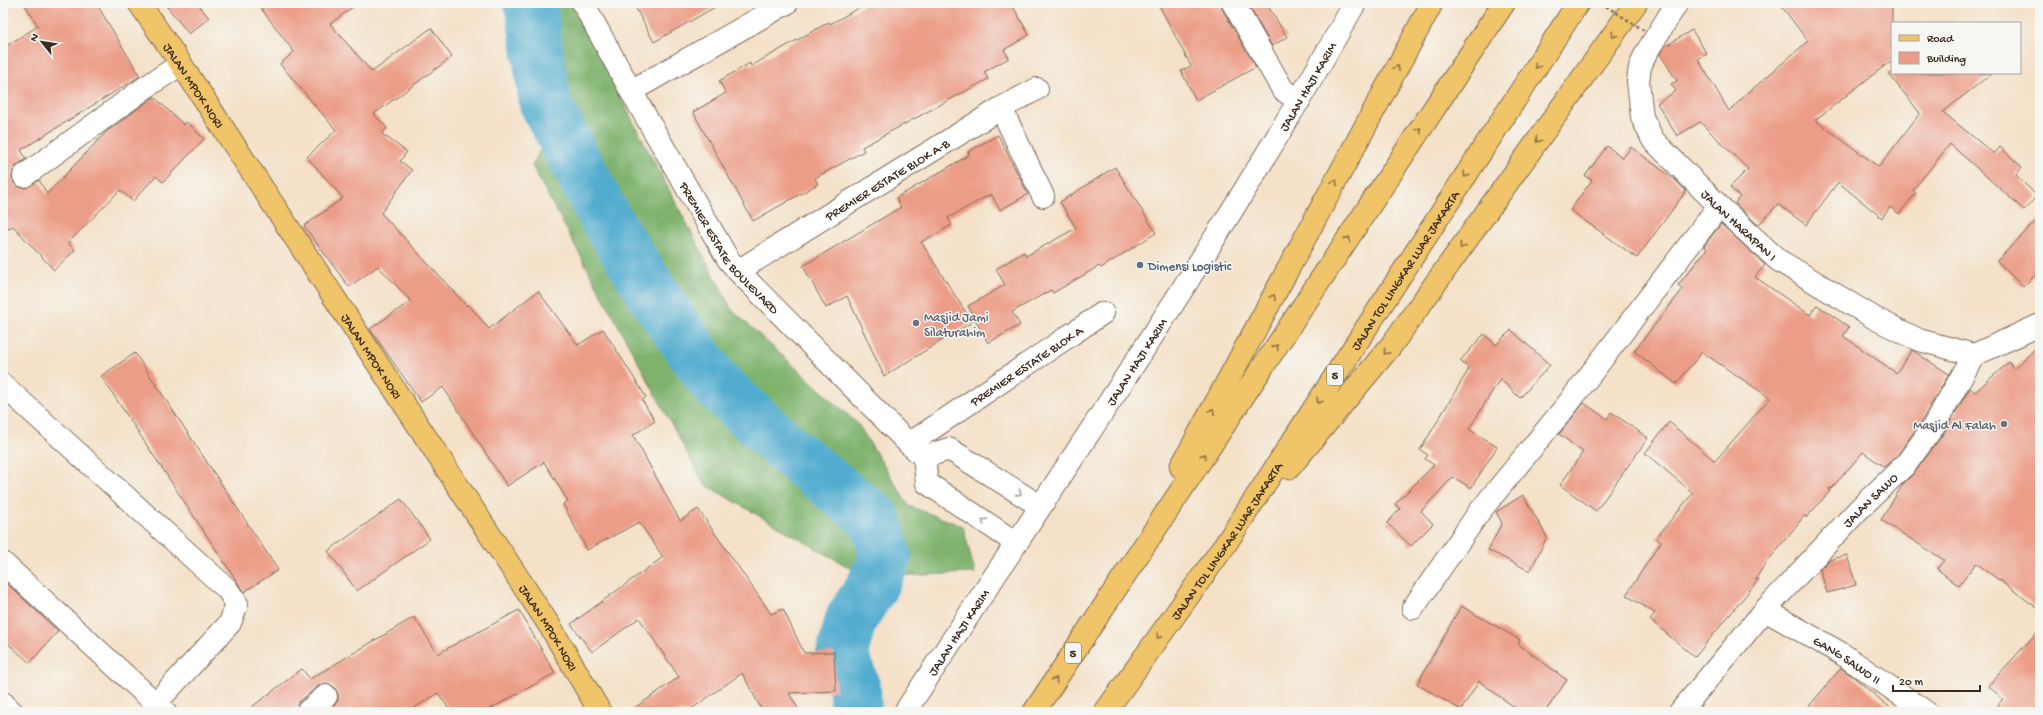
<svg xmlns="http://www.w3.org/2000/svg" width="2043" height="715" viewBox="0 0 2043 715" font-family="'Gochi Hand',sans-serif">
<rect width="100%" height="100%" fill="#f6f6f2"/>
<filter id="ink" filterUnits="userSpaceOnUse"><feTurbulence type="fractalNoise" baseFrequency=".025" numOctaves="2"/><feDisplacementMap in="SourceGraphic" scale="8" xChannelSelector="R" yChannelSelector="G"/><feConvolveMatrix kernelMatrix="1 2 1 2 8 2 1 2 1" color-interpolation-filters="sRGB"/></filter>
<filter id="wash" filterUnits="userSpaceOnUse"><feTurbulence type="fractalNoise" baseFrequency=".012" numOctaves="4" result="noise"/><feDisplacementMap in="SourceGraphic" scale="16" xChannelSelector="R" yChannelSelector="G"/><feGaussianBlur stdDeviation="0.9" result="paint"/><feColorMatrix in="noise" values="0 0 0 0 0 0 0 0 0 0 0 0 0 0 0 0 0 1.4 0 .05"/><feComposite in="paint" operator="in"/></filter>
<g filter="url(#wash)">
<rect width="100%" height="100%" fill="#f4e1c8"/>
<path fill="#7eb26d" stroke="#5c6e46" d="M503,3H571L732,310L858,424L909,506L963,526L975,573L866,577L704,484L532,166L550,130Z"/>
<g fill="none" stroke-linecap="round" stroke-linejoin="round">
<path stroke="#51accf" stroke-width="52" d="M529,3L532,11L545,103L607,221L662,308L715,383L788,450L875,519L886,557L871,588L851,619L842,654L855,689L856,712"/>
</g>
<g id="blocks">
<path fill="#ec9d87" d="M24,3H96L140,76L21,150L26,159L16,166L13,171L12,177L14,183L19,187L26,188L39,180L47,194L106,132L154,97L184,125L187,122L204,139L163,182L156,176L133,201L120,190L68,243L75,250L54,270L13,226L3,232V48L38,26Z
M164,3H197L209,18L189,34Z
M257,3H358L330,24L372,72L431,28L452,57L374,114L387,128L382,134L407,152L400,161L412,170L381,213L467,306L468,304L489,329L538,291L578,345L603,329L646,397L642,400L655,421L633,435L680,521L698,509L771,614L783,609L804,653L834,652L836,691L789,693L800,712H763L742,673L687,712H629L679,677L639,618L592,652L571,624L663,557L639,522L587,550L563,504L568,501L544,462L507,486L443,387L421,402L370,329L411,301L378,266L349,287L304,226L343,198L307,157L336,130L280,64L294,52Z
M633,3H722L654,42Z
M868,3H1011L1029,35L1004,50L1009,58L984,72L988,79L862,147L864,151L815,178L818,184L753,221L693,112L726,93L719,81L750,63L751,66L829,22L830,24Z
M1158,3H1221L1222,9L1256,67L1196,100L1181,71L1191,66Z
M1247,3H1266L1287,37L1272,46Z
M1779,3H1892V60L1815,120L1879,167L1920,113L1888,73H1992L1943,112L1994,154L2000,147L2022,167L2016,175L2037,196L2024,210L1950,144L1913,190L1916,193L1899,214L1890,207L1882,218L1838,182L1806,225L1778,204L1758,225L1735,203L1740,197L1730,187L1748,169L1700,122L1677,136L1657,103L1676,91L1671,84L1677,81L1660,54L1664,47L1692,30L1707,54L1698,59L1729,111L1748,93L1808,41Z
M998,135L1028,194L1000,210L991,194L948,218L952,225L921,242L972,322L884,376L847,296L826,308L803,266L901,207L896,198L969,155L968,152Z
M1607,146L1623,158L1631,147L1674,179L1686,191L1637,258L1570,210L1592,180L1585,176Z
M1115,167L1156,233L1101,268L1099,266L1053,293L1051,290L1012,312L1020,325L988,343L968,306L1005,285L996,269L1024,252L1026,256L1076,228L1060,202Z
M2040,217V270L2023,287L1997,261Z
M1721,224L1765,265L1755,277L1810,315L1817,305L1849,327L1843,336L1896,373L1912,350L1949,374L1922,420L1897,456L1884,467L1863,452L1831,489L1829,488L1830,491L1806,518L1805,515L1763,567L1755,580L1759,579L1695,657L1650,620L1655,613L1626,595L1661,542L1656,538L1693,493L1645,453L1669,422L1715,461L1770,398L1702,352L1676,384L1634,351L1683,289L1678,285L1707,249L1704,246Z
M1511,330L1550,365L1520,398L1500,379L1469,429L1497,447L1471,488L1453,477L1421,511L1433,524L1411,546L1387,523L1400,509L1395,504L1434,465L1425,459L1428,455L1420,450L1469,369L1460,361L1484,334L1496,345Z
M2040,344V610L1976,563L1959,586L1937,569L1944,560L1881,520L1903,484L1916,471L1943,434L1970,388L1975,392L2009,362L2014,369Z
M135,353L278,570L244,592L101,376Z
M1584,403L1607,419L1611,412L1648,438L1596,511L1560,485L1583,452L1559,434Z
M1523,495L1547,537L1530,571L1488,550L1502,523L1496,512Z
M401,499L430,539L357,591L328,551Z
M1847,555L1856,585L1827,593L1820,569L1829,560Z
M3,580L58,631L30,663L3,639Z
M1461,606L1520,640L1518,644L1567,680L1545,712H1521L1479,681L1461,710L1417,684Z
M519,610L555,673L485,712H451L438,693L408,712H326L338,701V694L335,688L330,684H324L318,686L299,702L295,712H245L302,669L310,679L414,617L438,654L469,636V637Z
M2040,629V704L2033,712H1991L2003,699L1988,686Z
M1841,668L1856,679L1895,712H1804Z"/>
</g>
</g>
<g filter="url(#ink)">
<use href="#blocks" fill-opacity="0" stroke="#7c6a5a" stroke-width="1"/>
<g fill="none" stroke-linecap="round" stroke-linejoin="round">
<defs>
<g id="minor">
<path id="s1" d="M583,3L631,91L728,259L738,271L909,444L924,457"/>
<path d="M1233,3L1283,90L1299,101"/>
<path id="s2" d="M1677,3L1646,53L1640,67L1638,81L1642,117L1653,140L1719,206L1778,260L1876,319L1919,340L1974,355"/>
<path d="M631,91L787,3"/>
<path d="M1001,108L1043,196"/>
<path d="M24,176L146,87L181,64"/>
<path id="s3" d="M738,271L1001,108L1037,89"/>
<path d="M3,385L227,589L237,604L230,623L156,703"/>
<path id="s4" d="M909,444L1103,313"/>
<path d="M924,457L949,449L1040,506"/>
<path d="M924,457L927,483L1016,543"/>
<path d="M3,563L165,712"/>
<path d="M1413,608L1480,511L1567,405L1719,206"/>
<path id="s5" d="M1765,610L1842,654L1926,712"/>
<path d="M3,703L12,712"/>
<path d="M307,712L326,696"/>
<path id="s6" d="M905,712C1058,478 1218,247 1355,3"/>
<path id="s7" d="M1680,712L1765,610L1859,509L1906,464L1933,427L1974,355L2040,325"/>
</g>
<g id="major">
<path id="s8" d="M139,3L181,64L551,628L600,712"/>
</g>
<g id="highway">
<path d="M1181,467L1432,3"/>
<path d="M1289,468L1390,347L1636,3"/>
<path d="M1034,712L1504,3"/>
<path id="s9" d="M1105,712L1225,545L1578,3"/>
</g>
</defs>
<use href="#minor" stroke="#7c6a5a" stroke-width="24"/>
<use href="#major" stroke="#7c6a5a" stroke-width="24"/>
<use href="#highway" stroke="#7c6a5a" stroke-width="24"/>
<use href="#minor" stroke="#fff" stroke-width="22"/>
<use href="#major" stroke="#f0c469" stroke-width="22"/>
<use href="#highway" stroke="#f0c469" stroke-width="22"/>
<path stroke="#7c6a5a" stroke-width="2.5" stroke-dasharray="3 3" stroke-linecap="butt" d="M1601,3L1645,31"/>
</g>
<defs><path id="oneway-chevron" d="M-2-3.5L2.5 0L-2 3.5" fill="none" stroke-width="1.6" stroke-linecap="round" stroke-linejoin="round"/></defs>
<g stroke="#8c6f40">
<use href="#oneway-chevron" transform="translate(1614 35) rotate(126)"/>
<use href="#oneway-chevron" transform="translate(1537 66) rotate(123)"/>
<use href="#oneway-chevron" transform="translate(1397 68) rotate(-62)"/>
<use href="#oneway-chevron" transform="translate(1419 130) rotate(-57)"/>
<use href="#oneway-chevron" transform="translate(1538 140) rotate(126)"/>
<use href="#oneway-chevron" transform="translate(1466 175) rotate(123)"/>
<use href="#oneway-chevron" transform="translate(1335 182) rotate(-62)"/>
<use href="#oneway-chevron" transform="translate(1348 239) rotate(-57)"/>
<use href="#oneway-chevron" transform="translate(1462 246) rotate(126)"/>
<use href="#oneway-chevron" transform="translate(1273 297) rotate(-62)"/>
<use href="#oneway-chevron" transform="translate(1276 347) rotate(-57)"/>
<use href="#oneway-chevron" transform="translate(1386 352) rotate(130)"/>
<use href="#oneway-chevron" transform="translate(1319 401) rotate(123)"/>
<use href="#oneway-chevron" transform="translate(1212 411) rotate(-62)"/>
<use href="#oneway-chevron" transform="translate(1204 456) rotate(-57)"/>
<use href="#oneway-chevron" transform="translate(1159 636) rotate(126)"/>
<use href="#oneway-chevron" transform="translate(1055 680) rotate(-56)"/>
</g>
<g stroke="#a79f9a">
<use href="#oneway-chevron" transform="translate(1019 493) rotate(33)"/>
<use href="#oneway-chevron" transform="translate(984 521) rotate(-146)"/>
</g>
</g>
<circle fill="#5c6f8a" stroke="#f6f6f2" stroke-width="1.5" cx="1140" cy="265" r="4"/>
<g fill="#6b7280" stroke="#f6f6f2" stroke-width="1.5">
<circle cx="916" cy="323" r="4"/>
<circle cx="2004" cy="424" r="4"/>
</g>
<g text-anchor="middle" stroke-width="3" stroke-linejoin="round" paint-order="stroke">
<g fill="#f6f6f2" stroke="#73675e" stroke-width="1">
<rect x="1327" y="365" width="16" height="20" rx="3"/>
<rect x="1065" y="643" width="16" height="20" rx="3"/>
</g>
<g font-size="12" font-weight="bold" fill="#3b2a1e">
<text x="1335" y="379">5</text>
<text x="1073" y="657">5</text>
</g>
<g font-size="13" fill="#3b2a1e" stroke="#f6f6f2">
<text dy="5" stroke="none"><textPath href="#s8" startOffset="99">JALAN MPOK NORI</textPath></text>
<text dy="5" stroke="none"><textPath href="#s6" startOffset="744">JALAN HAJI KARIM</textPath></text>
<text dy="5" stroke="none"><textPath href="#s3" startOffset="175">PREMIER ESTATE BLOK A-B</textPath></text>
<text dy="5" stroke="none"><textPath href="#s2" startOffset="271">JALAN HARAPAN I</textPath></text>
<text dy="5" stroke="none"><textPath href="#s1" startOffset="286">PREMIER ESTATE BOULEVARD</textPath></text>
<text dy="5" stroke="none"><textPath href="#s9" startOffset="534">JALAN TOL LINGKAR LUAR JAKARTA</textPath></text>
<text dy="5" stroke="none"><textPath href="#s8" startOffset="423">JALAN MPOK NORI</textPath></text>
<text dy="5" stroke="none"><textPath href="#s6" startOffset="420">JALAN HAJI KARIM</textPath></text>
<text dy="5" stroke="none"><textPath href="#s4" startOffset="141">PREMIER ESTATE BLOK A</textPath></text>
<text dy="5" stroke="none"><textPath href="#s7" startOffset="285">JALAN SAWO</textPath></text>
<text dy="5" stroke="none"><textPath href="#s9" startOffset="210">JALAN TOL LINGKAR LUAR JAKARTA</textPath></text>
<text dy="5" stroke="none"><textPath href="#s8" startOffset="747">JALAN MPOK NORI</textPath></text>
<text dy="5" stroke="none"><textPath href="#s6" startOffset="96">JALAN HAJI KARIM</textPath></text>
<text dy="5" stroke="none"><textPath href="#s5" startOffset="96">GANG SAWO II</textPath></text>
</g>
<g font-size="13" fill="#4e5e75" stroke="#f6f6f2" text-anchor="start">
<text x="1148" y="270">Dimensi Logistic</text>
</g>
<g font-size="13" fill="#5b616d" stroke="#f6f6f2" text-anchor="start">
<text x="924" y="321">Masjid Jami<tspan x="924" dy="15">Silaturahim</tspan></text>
<text x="1996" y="429" text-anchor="end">Masjid Al Falah</text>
</g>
</g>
<rect width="2043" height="715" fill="none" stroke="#f6f6f2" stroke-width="16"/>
<rect x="1891" y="22" width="130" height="52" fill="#f6f6f2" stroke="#aba49d"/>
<rect x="1899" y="35" width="20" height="6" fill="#f0c469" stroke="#aba49d"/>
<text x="1927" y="42" font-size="12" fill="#3b2a1e">Road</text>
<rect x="1899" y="52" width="20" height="12" fill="#ec9d87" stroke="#aba49d"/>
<text x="1927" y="62" font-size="12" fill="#3b2a1e">Building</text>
<g transform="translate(42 42) rotate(300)" stroke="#f6f6f2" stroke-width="3" paint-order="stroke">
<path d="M0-3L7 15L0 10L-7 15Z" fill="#3b2a1e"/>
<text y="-6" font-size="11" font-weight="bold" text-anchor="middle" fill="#3b2a1e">N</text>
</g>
<path d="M1893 685v6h87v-6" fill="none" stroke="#3b2a1e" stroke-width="2"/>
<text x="1899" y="685" font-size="12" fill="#3b2a1e" stroke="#f6f6f2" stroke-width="3" paint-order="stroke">20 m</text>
</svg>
